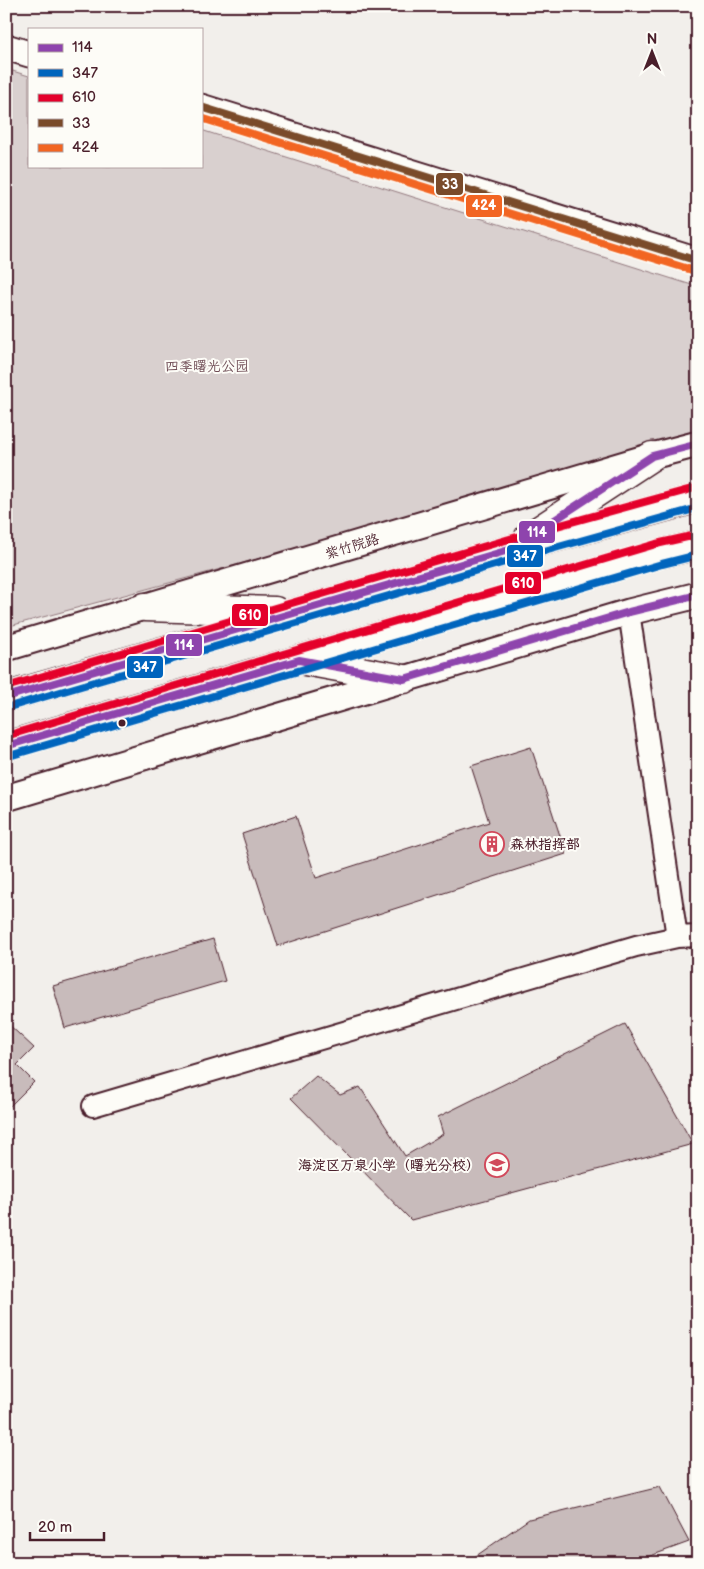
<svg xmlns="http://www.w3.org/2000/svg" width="704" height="1569" viewBox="0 0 704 1569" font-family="'Balsamiq Sans','LXGW WenKai TC',sans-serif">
<rect width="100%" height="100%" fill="#f2efeb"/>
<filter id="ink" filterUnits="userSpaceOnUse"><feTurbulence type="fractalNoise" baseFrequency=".02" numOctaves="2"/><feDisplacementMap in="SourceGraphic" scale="10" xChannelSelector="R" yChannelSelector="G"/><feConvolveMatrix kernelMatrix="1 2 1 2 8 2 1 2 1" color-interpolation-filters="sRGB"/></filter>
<g filter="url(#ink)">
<path fill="#d9d0cf" stroke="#92787d" d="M6,69L29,76V166H201V130L698,287V440L6,627Z"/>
<path fill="#c8bbbb" stroke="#4a1f2b" d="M531,747L566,854L278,946L242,834L296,816L316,878L489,822L471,766Z
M213,939L225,981L65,1028L53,986Z
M6,1022L34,1048L17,1065L34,1082L6,1110Z
M625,1024L693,1144L411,1220L291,1098L316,1076L340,1095L360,1087L405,1156L443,1134L438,1117Z
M660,1487L689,1542L631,1563H466L529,1519Z"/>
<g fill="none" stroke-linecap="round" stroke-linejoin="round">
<defs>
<path id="minor" d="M629,612L677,937
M93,1106L636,946L677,937L698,936"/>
<path id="tertiary" d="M6,47L29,54
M201,107L698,261
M6,648L652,456L698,444
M6,798L629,612L698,595"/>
<path id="trunk" d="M529,537L652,456
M145,607L275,611
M305,661L404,679
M6,697L509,550L698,498
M6,746L659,554L698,545"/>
</defs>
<use href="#minor" stroke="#4a1f2b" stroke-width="24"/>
<use href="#tertiary" stroke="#4a1f2b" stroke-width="29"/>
<use href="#trunk" stroke="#4a1f2b" stroke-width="31"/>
<use href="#minor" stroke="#fdfcf7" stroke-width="20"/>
<use href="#tertiary" stroke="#fdfcf7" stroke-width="25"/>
<use href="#trunk" stroke="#fdfcf7" stroke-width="28"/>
<defs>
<path id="bus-1" d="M6,697L509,550L652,456L698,444
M6,746L299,660L404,679L629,612L698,595"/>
<path id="bus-2" d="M9,707L512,560L698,508
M9,756L662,564L698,555"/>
<path id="bus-3" d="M6,687L506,540L695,488
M6,736L656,544L696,535"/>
<path id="bus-4" d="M201,107L698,261"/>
<path id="bus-5" d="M201,118L695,271"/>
</defs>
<use href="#bus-1" stroke="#fdfcf7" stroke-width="11"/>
<use href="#bus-2" stroke="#fdfcf7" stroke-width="11"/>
<use href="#bus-3" stroke="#fdfcf7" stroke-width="11"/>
<use href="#bus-4" stroke="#fdfcf7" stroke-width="11"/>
<use href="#bus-5" stroke="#fdfcf7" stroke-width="11"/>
<use href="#bus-1" stroke="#8e44ad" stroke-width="8"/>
<use href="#bus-2" stroke="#0065bd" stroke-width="8"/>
<use href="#bus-3" stroke="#e4002b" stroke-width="8"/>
<use href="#bus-4" stroke="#7a4b2a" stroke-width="8"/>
<use href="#bus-5" stroke="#f26522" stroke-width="8"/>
</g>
</g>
<defs>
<symbol id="building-ring" viewBox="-11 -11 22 22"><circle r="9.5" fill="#fdfcf7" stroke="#d1495b" stroke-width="1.5"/><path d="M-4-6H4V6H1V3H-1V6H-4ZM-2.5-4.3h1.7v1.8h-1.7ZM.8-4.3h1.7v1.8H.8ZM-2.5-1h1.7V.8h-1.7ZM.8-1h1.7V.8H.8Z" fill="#d1495b"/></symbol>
<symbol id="school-ring" viewBox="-11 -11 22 22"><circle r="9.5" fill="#fdfcf7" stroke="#d1495b" stroke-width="1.5"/><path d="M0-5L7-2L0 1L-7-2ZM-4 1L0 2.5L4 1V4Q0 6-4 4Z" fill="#d1495b"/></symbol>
</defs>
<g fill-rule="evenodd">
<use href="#building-ring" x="478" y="830" width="28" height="28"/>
<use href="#school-ring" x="483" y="1151" width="28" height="28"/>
</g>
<circle fill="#4a1f2b" stroke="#fdfcf7" stroke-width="2" cx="122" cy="723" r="4.5"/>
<g text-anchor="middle" stroke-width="4" stroke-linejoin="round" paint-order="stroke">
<g font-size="14" fill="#6e4b54" stroke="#fdfcf7">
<text x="207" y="371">四季曙光公园</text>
</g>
<g font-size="14" fill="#4a1f2b" stroke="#fdfcf7">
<text transform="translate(352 546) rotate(-17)" y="5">紫竹院路</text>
</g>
<g font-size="14" font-weight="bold" fill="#4a1f2b" stroke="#fdfcf7" text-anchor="start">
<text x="510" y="849">森林指挥部</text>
<text x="480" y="1170" text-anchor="end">海淀区万泉小学（曙光分校）</text>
</g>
</g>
<g stroke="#fdfcf7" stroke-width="2">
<rect x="435" y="172" width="29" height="24" rx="5" fill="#7a4b2a"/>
<rect x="465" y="194" width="38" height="24" rx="5" fill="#f26522"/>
<rect x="518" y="520" width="38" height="24" rx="5" fill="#8e44ad"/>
<rect x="506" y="544" width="38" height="24" rx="5" fill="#0065bd"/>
<rect x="504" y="571" width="38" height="24" rx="5" fill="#e4002b"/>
<rect x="231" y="603" width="38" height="24" rx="5" fill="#e4002b"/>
<rect x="165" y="633" width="38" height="24" rx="5" fill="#8e44ad"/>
<rect x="126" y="655" width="38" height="24" rx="5" fill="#0065bd"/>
</g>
<g font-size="14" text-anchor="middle" font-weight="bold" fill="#fff">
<text x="450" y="189">33</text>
<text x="484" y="210">424</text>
<text x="537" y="537">114</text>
<text x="525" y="561">347</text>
<text x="523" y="588">610</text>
<text x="250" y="620">610</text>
<text x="184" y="650">114</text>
<text x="145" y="672">347</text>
</g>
<rect width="704" height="1569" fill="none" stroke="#fdfcf7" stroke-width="25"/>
<rect x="12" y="12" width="679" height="1544" fill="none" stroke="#4a1f2b" stroke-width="2" filter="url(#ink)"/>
<rect x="28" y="28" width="175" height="140" fill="#fdfcf7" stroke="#b5a4a5"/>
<rect x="38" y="44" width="25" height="8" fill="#8e44ad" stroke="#b5a4a5"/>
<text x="72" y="52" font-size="15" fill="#4a1f2b">114</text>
<rect x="38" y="69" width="25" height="8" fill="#0065bd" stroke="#b5a4a5"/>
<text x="72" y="78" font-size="15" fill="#4a1f2b">347</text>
<rect x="38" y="94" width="25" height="8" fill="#e4002b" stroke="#b5a4a5"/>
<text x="72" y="102" font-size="15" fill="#4a1f2b">610</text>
<rect x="38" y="119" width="25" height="8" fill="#7a4b2a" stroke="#b5a4a5"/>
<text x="72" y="128" font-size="15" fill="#4a1f2b">33</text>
<rect x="38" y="144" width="25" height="8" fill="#f26522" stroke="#b5a4a5"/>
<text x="72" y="152" font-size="15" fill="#4a1f2b">424</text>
<g transform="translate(652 52)" stroke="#fdfcf7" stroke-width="4" paint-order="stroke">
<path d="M0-4L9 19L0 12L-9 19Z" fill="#4a1f2b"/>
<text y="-8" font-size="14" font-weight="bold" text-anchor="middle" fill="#4a1f2b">N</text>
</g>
<path d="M30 1532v8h74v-8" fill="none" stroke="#4a1f2b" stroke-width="2.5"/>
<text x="38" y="1532" font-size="15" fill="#4a1f2b" stroke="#fdfcf7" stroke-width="4" paint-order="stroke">20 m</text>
</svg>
